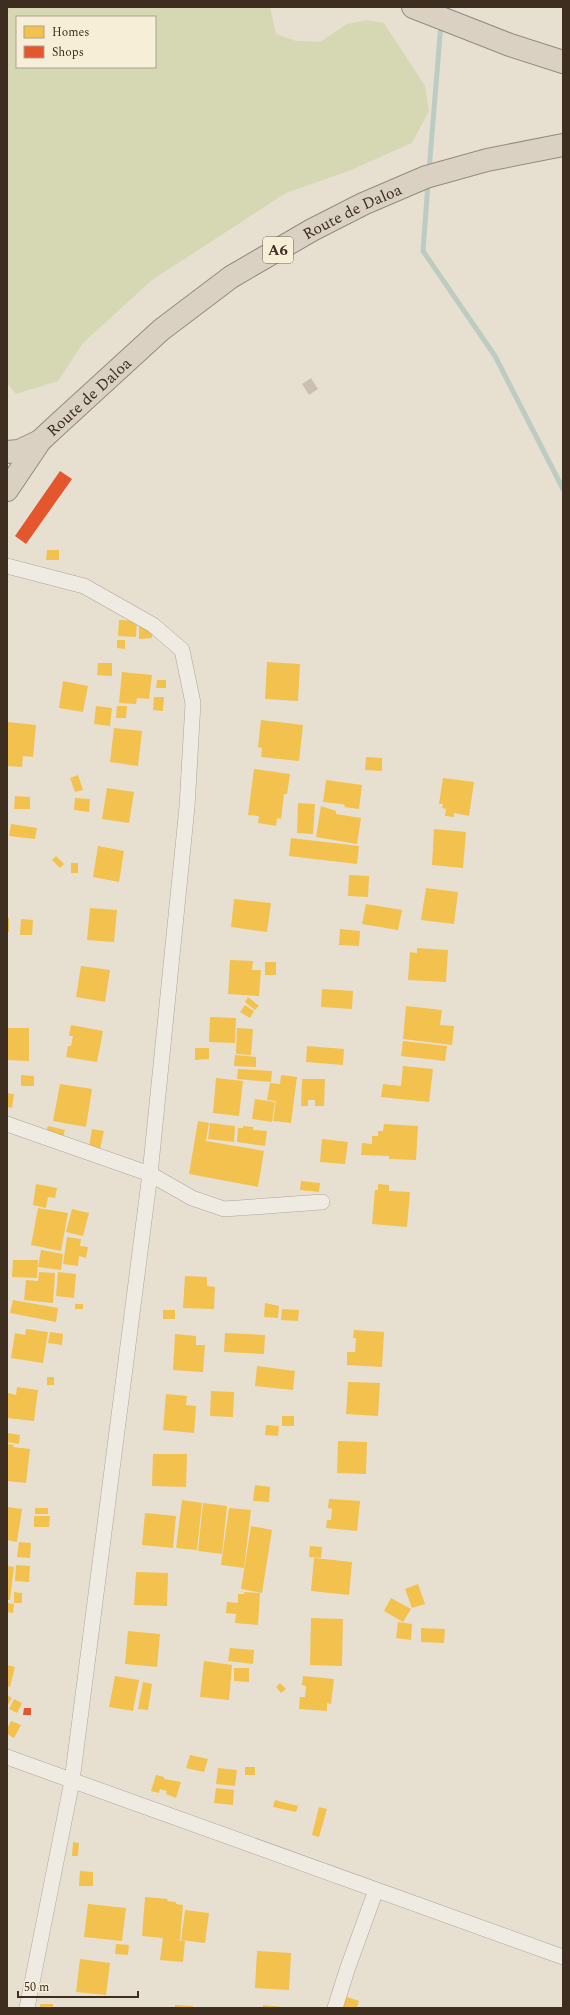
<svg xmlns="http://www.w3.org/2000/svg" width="570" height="2015" viewBox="0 0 570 2015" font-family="Spectral,serif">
<rect width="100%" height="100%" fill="#e7e0d1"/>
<path fill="#d6d7b3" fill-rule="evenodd" d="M7,7H270L276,34L296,41L320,42L347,24L367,20L384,23L425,86L429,111L412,143L351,170L286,193L152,280L83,343L58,381L16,394L7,383ZM17,17H155V67H17Z"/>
<path fill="#f2c14e" d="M47,550H59V560H46Z
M119,620L137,621L136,637L118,636Z
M139,625H152V638L139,639Z
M117,640H125V649L117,648Z
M267,662L300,664L298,701L265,699Z
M98,663H112V676L97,675Z
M122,672L152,675L149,699L137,698L136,704L119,703Z
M157,680H166V688H156Z
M63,681L88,686L83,712L59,708Z
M154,697H164L163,711L153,710Z
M96,706L112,708L110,726L94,724Z
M117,706H127L126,718H116Z
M261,720L303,725L299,761L261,757L262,748L258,747Z
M7,722L36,725L33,757L23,756L22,767L7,766Z
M114,728L142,731L138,766L110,762Z
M366,757L382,758V771L365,770Z
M254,769L290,774L287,794H284L281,819L277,818L276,826L258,823L259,816L248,815Z
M78,775L83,790L75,792L70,778Z
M443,778L474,782L469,816L454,813V817L445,816L446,809L442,808L443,804H439Z
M326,780L362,785L359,809L344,807L345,805L342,804L323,802Z
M107,788L134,792L129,823L102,819Z
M15,796L30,797V809H14Z
M75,798L90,799L89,812L74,810Z
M298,803L315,804L313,834L297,833Z
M321,806L336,811V814L361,818L357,844L316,837Z
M11,824L37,828L35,839L9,836Z
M434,829L466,832L463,868L432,865Z
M291,838L359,846L357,864L289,856Z
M98,846L124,851L119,882L93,877Z
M56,856L64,864L60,868L52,860Z
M71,863H78V873H71Z
M349,875L369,876L368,897L348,896Z
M426,888L458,892L454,924L421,920Z
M234,899L271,903L267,932L231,927Z
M366,904L402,910L398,930L362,924Z
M90,908L117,910L114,942L87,940Z
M7,918H9V932H7Z
M21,919L33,920L32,935H20Z
M340,929L360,931L359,946L339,945Z
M417,948L448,950L446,982L408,980L410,952L417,953Z
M230,960L253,961L252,970H261L259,996L228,994Z
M265,962H276V975H265Z
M81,966L110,970L105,1002L76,997Z
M322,989L353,991L352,1009L321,1007Z
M248,997L259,1006L255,1010L245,1002Z
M245,1005L254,1011L250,1018L240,1012Z
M406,1006L442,1010L440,1025L454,1026L452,1045L403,1039Z
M210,1017L236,1018L235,1043L209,1042Z
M71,1025L103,1031L97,1062L66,1057L68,1046H71L73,1036H69Z
M7,1028H29V1061L7,1060Z
M237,1028L253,1029L251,1055L236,1054Z
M403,1041L447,1046L445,1061L401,1056Z
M307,1046L344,1049L343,1065L306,1062Z
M195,1048H209V1059L195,1060Z
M235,1055L256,1057V1067L234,1066Z
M403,1066L433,1069L429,1102L381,1097L383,1084L401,1086Z
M238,1069L272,1071L271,1082L237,1079Z
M21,1075L34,1076V1086H21Z
M281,1075L297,1077L291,1123L273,1121L276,1101L267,1100L270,1083L280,1084Z
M216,1078L243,1081L239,1116L213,1113Z
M302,1079H325L324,1106H315V1100H308V1106H301Z
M60,1084L92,1089L86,1127L53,1121Z
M7,1093L14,1094L12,1108L7,1107Z
M255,1099L275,1102L272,1122L252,1119Z
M198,1121L209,1123L206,1141L264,1151L258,1187L189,1174Z
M210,1123L235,1126L234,1142L208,1139Z
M384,1124L418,1126L416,1160L389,1159V1156L361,1155L362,1143L372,1144V1136H378V1131H383Z
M48,1126L65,1130L62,1140L45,1135Z
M243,1126L253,1127V1130L267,1131L265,1146L237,1142L238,1128H243Z
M92,1129L104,1131L100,1149L89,1147Z
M322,1139L348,1142L345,1164L320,1162Z
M301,1181L320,1183L319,1192L300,1190Z
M36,1184L57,1188L55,1198L48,1197L46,1208L33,1205Z
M378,1184L389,1185V1191L410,1192L407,1227L372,1224L375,1190H378Z
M38,1208L68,1213L61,1251L31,1245Z
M72,1209L89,1213L83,1236L66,1232Z
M67,1237L81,1239L80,1246L88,1247L86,1258L79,1256L78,1266L63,1264Z
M41,1250L63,1254L61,1270L38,1267Z
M13,1260H38L37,1278L12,1277Z
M39,1272L55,1273L53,1303L24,1300L26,1280L38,1281Z
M58,1272L76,1274L74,1298L56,1296Z
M185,1276L207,1277V1286L215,1287L214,1309L183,1308Z
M13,1300L58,1308L56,1322L10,1313Z
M265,1303L279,1306L278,1318L264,1317Z
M75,1304H83V1309H75Z
M282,1309L299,1310L298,1321L281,1320Z
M163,1310H175V1319H163Z
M26,1329L48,1332L43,1363L11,1358L15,1333L25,1335Z
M354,1330L384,1332L382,1367L347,1365V1352H355L356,1338H353Z
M50,1332L63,1334L62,1345L48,1343Z
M225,1333L265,1335L264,1354L224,1352Z
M175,1334L196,1336V1345H205L203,1372L173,1370Z
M257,1366L295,1371L293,1390L255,1386Z
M47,1377H54V1385H47Z
M348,1382L380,1383L378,1416L346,1414Z
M17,1387L38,1390L34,1421L7,1418L8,1393L16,1395Z
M211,1391L234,1392L233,1417L210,1416Z
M166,1394L187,1396L186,1405L196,1406L194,1433L163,1430Z
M282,1416H294V1426H282Z
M266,1425L279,1426L278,1436L265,1435Z
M7,1433L20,1435L19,1444L7,1442Z
M338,1441L367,1442L366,1474L337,1473Z
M7,1444L14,1445L13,1447L30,1449L26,1483L7,1481Z
M153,1454H187L186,1487L152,1486Z
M255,1485L270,1487L269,1502L253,1501Z
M329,1499L360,1501L357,1531L326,1528L327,1520H331L332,1509L328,1508Z
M182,1500L202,1503L197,1550L176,1548Z
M203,1503L227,1506L222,1554L198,1551Z
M7,1507L22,1509L17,1542L7,1540Z
M35,1508H48V1514H35Z
M229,1508L251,1510L244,1568L221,1565Z
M145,1513L176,1516L173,1548L142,1545Z
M34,1516H50L49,1527H34Z
M251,1526L272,1530L262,1593L241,1589Z
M19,1542L31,1543L30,1558L17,1557Z
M310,1546L322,1547L321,1558L309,1557Z
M314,1558L352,1562L349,1595L311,1591Z
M16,1565L30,1566L29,1582L15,1581Z
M7,1566L14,1567L10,1600H7Z
M136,1572L168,1573L167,1606L134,1605Z
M418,1584L425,1604L412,1608L405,1589Z
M14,1592L22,1593V1603H14Z
M244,1592L260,1593L258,1625L235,1623L236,1614L226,1613L227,1602L238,1603V1594H244Z
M391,1598L411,1609L403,1622L384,1611Z
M7,1603L14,1604L13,1613L7,1612Z
M311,1618L343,1619L342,1666L310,1665Z
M398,1622L412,1624L411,1640L396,1638Z
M421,1628L445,1629L444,1643L421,1642Z
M128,1631L160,1634L157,1667L125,1664Z
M230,1648L254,1650L253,1664L228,1661Z
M204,1661L232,1665L229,1700L200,1697Z
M7,1665L15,1667L10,1687L7,1686Z
M234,1668H249V1682L234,1681Z
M115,1676L139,1680L133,1711L109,1707Z
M303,1676L334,1679L331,1704L327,1703V1711L299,1709L300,1697H305L306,1686L302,1685Z
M143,1682L152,1684L148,1710L138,1709Z
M280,1683L286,1689L281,1693L276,1687Z
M7,1695L12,1698L7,1706Z
M14,1699L22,1703L17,1713L9,1709Z
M11,1721L21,1725L14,1738L7,1734V1729Z
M190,1755L208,1759L204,1772L186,1768Z
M245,1767H255V1775H245Z
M218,1768L237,1770L235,1786L216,1784Z
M156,1775L164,1777V1779L181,1782L176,1798L166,1794L167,1791L160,1789L159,1793L151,1791Z
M216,1788L234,1790L233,1805L214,1803Z
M275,1800L298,1806L296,1812L273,1807Z
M319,1807L327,1809L319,1837L312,1835Z
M73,1842L79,1843L78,1856H72Z
M80,1871L93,1872V1886H79Z
M145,1897L168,1899L167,1901L176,1902V1904L183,1905L180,1940L171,1939L185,1941L183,1962L160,1960L163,1938L142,1936Z
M88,1904L126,1908L122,1941L84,1937Z
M185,1910L209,1913L205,1943L181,1940Z
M116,1944L129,1945L128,1955L115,1954Z
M257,1951L291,1953L289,1990L255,1988Z
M80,1959L110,1963L106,1995L76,1992Z
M344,1996L359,2001L357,2008H341Z
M40,2004H53V2008H40Z
M175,2005L193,2006V2008H175Z
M263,2005L282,2007V2008H263Z"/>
<path fill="#e4572e" d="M60,471L72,479L26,544L15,536Z
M24,1708H31V1715H23Z"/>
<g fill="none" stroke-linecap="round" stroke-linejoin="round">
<path stroke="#bcccc2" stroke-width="5" d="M429,171L441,23
M428,183L423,251L495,356L563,489"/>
</g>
<path fill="#cbbfb2" d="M311,378L318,389L309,395L302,384Z"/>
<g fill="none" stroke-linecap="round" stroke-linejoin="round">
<defs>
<path id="minor" d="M7,566L84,586L153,625L182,650L193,703L187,807L150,1174L72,1781L27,2008
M7,1124L150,1174L192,1198L224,1209L322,1202
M7,1757L563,1957
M335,2008L347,1970L376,1890"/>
<g id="highway">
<path d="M413,7L510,45L563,62"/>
<path d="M7,452L19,451L40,441"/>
<path id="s1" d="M7,490L40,441L55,427L161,330L231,277L312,230L363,204L426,177L487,160L563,145"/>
</g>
</defs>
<use href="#minor" stroke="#ada599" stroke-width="16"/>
<use href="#highway" stroke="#928b80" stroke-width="24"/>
<use href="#minor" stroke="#efebe3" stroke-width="15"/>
<use href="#highway" stroke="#dad1c2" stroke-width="22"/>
</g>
<g text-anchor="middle" stroke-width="4" stroke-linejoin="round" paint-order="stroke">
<rect fill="#f7eed8" stroke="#756857" stroke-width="1" x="263" y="237" width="30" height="26" rx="3"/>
<g font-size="15" font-weight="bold" fill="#3d2e20">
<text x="278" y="255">A6</text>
</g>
<g font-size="16" fill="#3d2e20" stroke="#f7eed8">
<text dy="6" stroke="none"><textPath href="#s1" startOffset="449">Route de Daloa</textPath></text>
<text dy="6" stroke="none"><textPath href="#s1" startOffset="125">Route de Daloa</textPath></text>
</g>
</g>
<rect width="570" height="2015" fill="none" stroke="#3d2e20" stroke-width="16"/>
<rect x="16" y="16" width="140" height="52" fill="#f7eed8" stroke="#ada18e"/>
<rect x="24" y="26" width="20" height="12" fill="#f2c14e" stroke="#ada18e"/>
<text x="52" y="36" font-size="12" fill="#3d2e20">Homes</text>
<rect x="24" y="46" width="20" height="12" fill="#e4572e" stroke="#ada18e"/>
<text x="52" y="56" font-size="12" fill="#3d2e20">Shops</text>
<path d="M18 1991v6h120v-6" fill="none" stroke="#3d2e20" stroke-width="2"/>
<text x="24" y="1991" font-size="12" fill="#3d2e20" stroke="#f7eed8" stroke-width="3" paint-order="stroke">50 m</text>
</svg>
